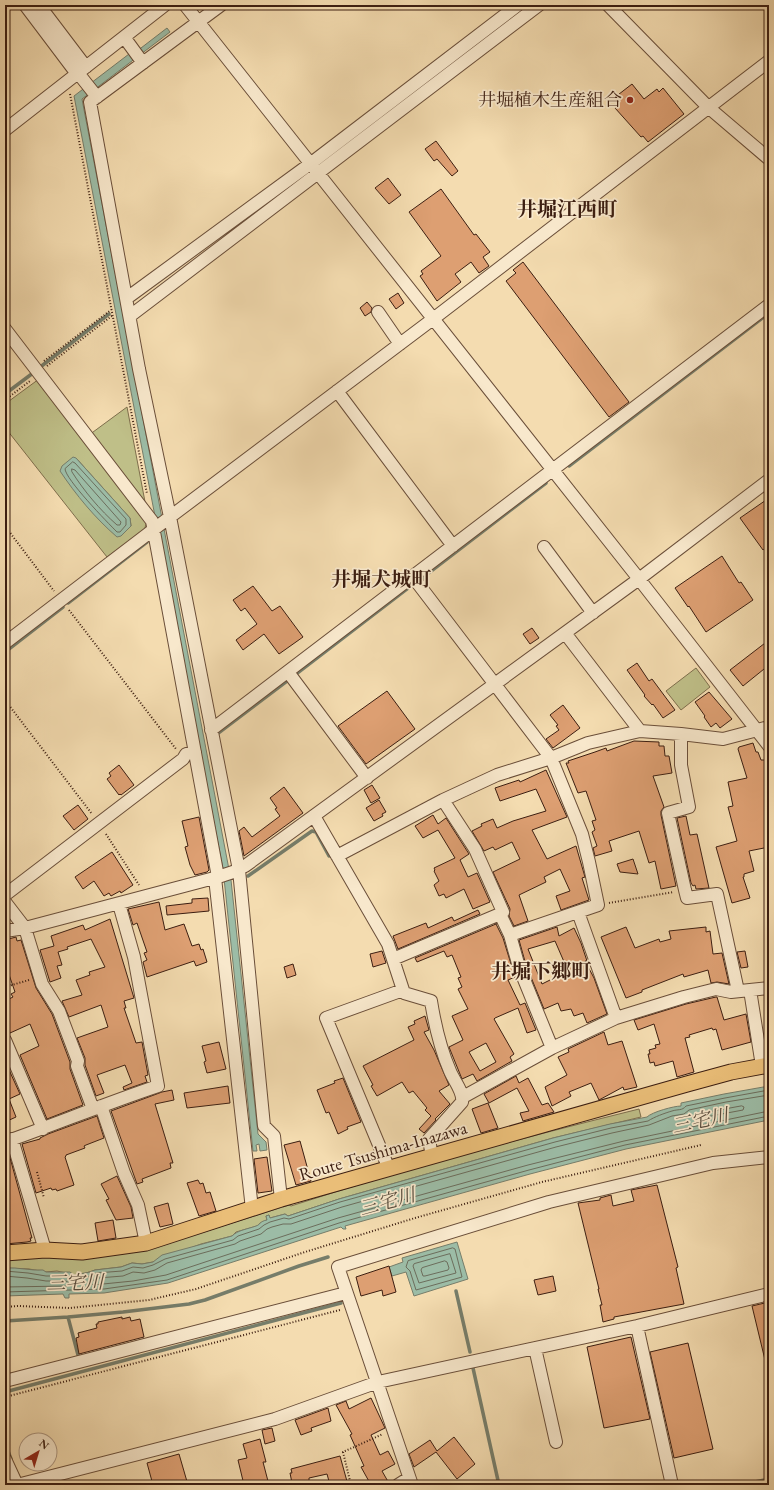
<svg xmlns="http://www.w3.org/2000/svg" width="774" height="1490" viewBox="0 0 774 1490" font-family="'EB Garamond','Noto Serif JP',serif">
<rect width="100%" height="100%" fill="#f4dcb0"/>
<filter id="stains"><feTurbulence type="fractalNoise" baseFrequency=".005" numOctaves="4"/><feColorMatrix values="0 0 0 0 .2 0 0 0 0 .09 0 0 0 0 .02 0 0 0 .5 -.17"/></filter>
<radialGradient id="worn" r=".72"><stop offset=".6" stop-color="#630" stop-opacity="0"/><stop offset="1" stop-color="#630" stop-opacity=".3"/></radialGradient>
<path fill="#bfbf88" stroke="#7e6e4c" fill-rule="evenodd" d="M39,379L147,521L144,531L107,557L7,430L5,431V404ZM76,458L130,518L131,526Z
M127,407L146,507L89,435Z
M696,668L710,687L681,710L666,691Z
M639,1109L641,1117L553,1138L339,1199L288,1216L285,1214L270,1218L269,1215L266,1216L267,1220L260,1223L257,1226L236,1232L232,1236L201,1244L153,1262L142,1264L132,1263L121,1267L95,1270L83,1274L74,1275L57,1271L46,1272L29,1269L5,1268V1259L197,1234L289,1205L291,1206C405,1169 522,1138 639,1109Z"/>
<path fill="#9cbca6" stroke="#767d6a" d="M167,28L170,32L82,99L231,880L258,1134L266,1142L267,1150L260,1151L259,1144L256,1145L257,1151H253L223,869L74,96L129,54L141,48Z
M73,457L76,458L130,518L131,526L121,536L117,537C95,518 76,495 60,471L62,466Z
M769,1086V1120L626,1149L530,1174L345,1226L346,1229H343L341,1227L168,1283L104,1293L69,1294V1298H65L63,1294L5,1296V1268C18,1267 32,1271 43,1270L46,1272H70L74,1275L90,1272L95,1270L121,1267L132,1263L142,1264L153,1262L162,1255L232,1236C238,1230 248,1229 256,1226C260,1225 260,1221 267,1220L266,1216L269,1215L270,1218L285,1214L288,1216L339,1199L553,1138L610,1124L647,1117C652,1112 674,1106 681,1106V1103L724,1094Z
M457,1242L468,1279L414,1296L406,1272L392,1276L389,1267L403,1262L402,1258Z"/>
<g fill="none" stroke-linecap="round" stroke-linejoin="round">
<path stroke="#6c6d5c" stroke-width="1" d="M73,462L75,463L126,519V525L120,532H117C108,523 65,479 65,469Z
M72,469L75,470L121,522L120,525H117C100,510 84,491 72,472Z
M769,1095L726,1102L689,1110L684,1114L672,1116L649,1125L612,1133L556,1147L342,1207L291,1224H283L272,1227L267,1229L261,1234L240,1241L235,1244L167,1263L155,1270L144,1273L133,1272L123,1276L98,1278L92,1281L91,1283L93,1285L133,1281L166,1275L338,1218L528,1165L624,1141L769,1111
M742,1106L744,1107L743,1110L695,1119L692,1118L694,1115Z
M453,1248L455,1249L462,1277L416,1290L410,1271L406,1267L408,1261Z
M450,1254L456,1273L419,1283L413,1266L414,1264Z
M445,1261L447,1262L449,1268L448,1270L425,1276H423L421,1270L422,1268Z
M5,1271L28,1273L46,1276H68L75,1279L91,1276L96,1273L122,1271L133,1267L143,1268L153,1265L165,1259L233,1240L238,1236L259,1229L264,1225L270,1222L284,1218L289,1219L340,1202L555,1142L611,1128L648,1121C654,1117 665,1113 672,1111C678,1109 682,1111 686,1106L725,1098L769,1090
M5,1276L27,1278L46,1281H66L69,1283L67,1286L5,1287
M5,1292L104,1289L167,1280L339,1223L529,1170L625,1145L769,1116"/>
<path stroke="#767d6a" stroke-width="3.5" d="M200,6L202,5
M39,368L109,314
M5,394L33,373
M569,466L769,313
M422,578L546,483
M68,603L147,542
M5,652L63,607
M296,674L412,585
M217,734L287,681
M248,876L312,831L316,832L329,856
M456,1291L470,1352
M68,1317L123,1312L189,1304L205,1300L299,1266L328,1257
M5,1321L68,1317L78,1355
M473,1368L499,1485
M5,1392L341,1303
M6,1446L11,1459
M741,1485L769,1479"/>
</g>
<path fill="#dd9f72" stroke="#3c1e11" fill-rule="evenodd" d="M632,84L644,99L657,89L659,92L663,88L684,114L648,142L643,136L641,137L615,108L619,104L614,98Z
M436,141L458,171L452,176L437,159L434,161L425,149Z
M388,178L401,195L389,204L375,188Z
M441,189L474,235L476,234L490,252L483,257L489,266L479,273L471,262L455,274L461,282L437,301L420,276L423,274L421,271L441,256L409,212Z
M523,262L629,402L609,417L506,281L516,273L513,270Z
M398,293L404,303L396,309L389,299Z
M367,302L372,308L371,312L365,316L360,308Z
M769,498V545L763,550L740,518Z
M722,556L739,583L741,582L753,600L706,632L689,606L688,607L675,588Z
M253,586L272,611L280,606L303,637L279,654L264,634L243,650L236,640L257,624L245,608L241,611L233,600Z
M532,628L539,638L530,644L523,634Z
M769,640V665L743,686L730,670Z
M637,663L649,681L652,679L675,710L663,718L653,704L652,705L644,696L645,695L627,670Z
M387,691L415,729L366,764L338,726Z
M709,692L732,719L720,728L716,723L711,727L704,717L705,716L695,702Z
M563,705L580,728L553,748L546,739L559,730L556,726L558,725L550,715Z
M634,741L659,742V746H664L665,756H669L672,773L653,776L664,807L661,811V815L676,886L661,889L655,861L649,863L639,831L609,841L612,851L595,856L593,848L597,846L592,832L595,830L592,821L596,820L586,791L578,793L566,763H569L568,761L595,752L606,748L607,751Z
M753,743L756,752H758L761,760H766L769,771V847L749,851L754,871L744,874V877H743L750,898L732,903L716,847L737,841L728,807L733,806L728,782L747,778L738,749L739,747Z
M119,765L134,785L121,795L120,794L119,795L107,779L111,776L109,773Z
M546,770L567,817L532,830L547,859L576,846L585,877L582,878L589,900L561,910L556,896L570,891L560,869L544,877L546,882L519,895L528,921L514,926L509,916L510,909L493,872L520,859L512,842L495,850L493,847L484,851L472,831L482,826L481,824L493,819L497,828L513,821L546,811L536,789L500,801L495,788L519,780L520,782Z
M372,785L380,798L371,803L364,790Z
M284,787L303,813L244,856L239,831L244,827L252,837L280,816L275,809L277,808L270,798Z
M379,800L386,812L382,814L383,816L374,821L366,808Z
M78,805L88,819L74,830L63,816Z
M433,815L438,824L446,818L469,854L460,860L468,877L477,873L490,902L473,909L464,889L446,898L444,894L439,896L434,885L439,881L434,871L435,870L434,868L455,858L438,830L423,838L415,826Z
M686,816L690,835L697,834L709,888L696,889L695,885L693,886L691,883L677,818Z
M199,817L209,870L207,872L195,875L190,865L185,847L188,846L182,821Z
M112,852L133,885L121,893L120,891L111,896L109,893L104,896L94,881L83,889L75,877Z
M633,859L638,874L620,872L617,864Z
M208,898L209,911L167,915L166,906L192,903V899Z
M159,902L165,930L184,924L192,946L199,944L201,950L203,949L207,962L196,966L194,961L147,977L143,962L147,960L144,953L147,952L137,923L133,925L128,909Z
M478,910L480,914L398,949L393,936L426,923L428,928L452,917L454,921Z
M110,919L134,998L124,1001L126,1008H124L136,1043L142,1042L148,1075L145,1076L147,1082L124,1090L123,1087L132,1083L125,1065L97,1075L104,1093L96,1096L85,1065V1058L77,1038L108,1027L101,1005L69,1017L62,1001L82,995L76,980L90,975L89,972L105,967L91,939L67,947L68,949L58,952L62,965L57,966L61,978L50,982L40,950L54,946L51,936L83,925L85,930Z
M496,924L503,938L515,977L508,980L520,1005L525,1003L536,1030L527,1033L518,1008L495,1018L494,1019L514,1054L510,1057L512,1061L477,1081L473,1074L462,1079L449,1047L463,1040L452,1016L468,1009L458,989L462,987L458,978L461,977L452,955L447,957L444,951L417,962L415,958ZM486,1043L496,1062L480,1071L469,1052Z
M557,927L559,936L574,928L581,943L587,961H585L594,978L607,1014L587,1023L583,1013L574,1016L571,1009L561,1011L558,1003L544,1009L526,965L519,940ZM555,941L568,971L542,984L528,949Z
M626,927L635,948L659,939L660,942L671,939L669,931L706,927V932L710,931L713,954L722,953L729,984L717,982L711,983L708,970L684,977L683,974L642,990V992L626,998L601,937Z
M16,937L17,941L21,940L36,988L52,1014L70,1062V1069L83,1105L47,1119L20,1055L39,1046L30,1024L10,1033L5,1023V1001L13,997L11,994L15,992L5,963V940Z
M382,951L386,963L373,967L370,954Z
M745,951L748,967L741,968L737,952Z
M293,964L296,975L287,978L284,967Z
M716,997H717L724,1020L746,1014L751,1042L722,1050L716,1029L713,1030L712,1028L689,1035L690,1037L685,1038L694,1072L677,1077L673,1061L655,1066L654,1062L650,1063L648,1054H650L649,1050L656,1048L655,1045L660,1044L654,1024L638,1030L634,1020L686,1004Z
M425,1016L429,1030L424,1032L434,1050L449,1085L439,1091L450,1104L435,1119L436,1120L424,1133L419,1129L431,1116L425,1110L427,1108L413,1091L409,1093L402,1082L377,1096L371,1086L373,1085L363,1066L414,1040L408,1027L415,1024L414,1021Z
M604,1032L608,1045L622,1041L637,1087L624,1090L623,1087L599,1100L591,1083L569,1092L571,1096L552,1106L545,1087L567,1075L558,1057L569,1052L568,1049Z
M219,1042L226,1069L207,1073L204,1062L206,1061L202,1046Z
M5,1061L20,1094L9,1099L16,1117L5,1122Z
M516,1076L519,1083L528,1078L542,1105L548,1103L554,1112L523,1121L520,1113L529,1111L517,1088L489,1103L484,1094Z
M343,1078L361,1122L347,1127L348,1129L338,1134L329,1112L326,1113L317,1090L335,1083L334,1081Z
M228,1086L230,1103L187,1108L184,1093Z
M172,1090L174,1100L155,1104L173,1163H170L171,1168L142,1179L143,1182L137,1184L111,1111L162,1092Z
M488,1103L498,1128L481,1133L472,1109Z
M97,1116L104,1138L86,1145L84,1146L85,1148L66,1155V1156L65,1157L74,1185L57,1191L56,1189L52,1190L51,1188L36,1193L22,1144L40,1139V1138L48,1134Z
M300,1141L311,1181L296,1185L284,1145Z
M9,1154L32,1238H30L31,1241L27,1242L5,1244V1155Z
M267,1157L272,1191L258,1193L254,1159Z
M117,1176L131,1207L133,1218L116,1220L106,1200L109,1199L101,1184Z
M198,1180L200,1184L203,1183L206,1193L210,1192L216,1211L199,1216L187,1183Z
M657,1185L678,1267L676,1268L684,1304L614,1317V1319L603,1322L600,1305H602L598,1289H599L578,1203L600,1200V1198L611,1195L613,1206L634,1201L631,1190Z
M168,1203L173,1224L160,1227L154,1207Z
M113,1220L116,1238L98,1241L95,1223Z
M389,1266L396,1292L383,1296L382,1290L361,1296L356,1277Z
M553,1276L556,1291L538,1295L534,1280Z
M769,1302V1360H765L752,1306Z
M122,1317V1319L130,1317L131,1321L140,1319L144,1337L79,1354L76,1338L79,1337L78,1333L97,1328L96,1324H98V1322Z
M631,1337L650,1419L604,1428L587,1347Z
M688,1343L713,1449L674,1458L650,1352Z
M371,1398L385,1428L371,1435L380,1455L388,1451L395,1464L382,1471L390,1485H371L361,1467L364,1466L350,1435L352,1434L336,1405L346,1401L349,1409Z
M328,1408L331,1421L311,1428L312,1431L301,1435L295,1420Z
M272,1428L275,1441L265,1444L262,1430Z
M454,1437L475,1464L457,1479L436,1452L414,1467L409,1454L430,1440L437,1451Z
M260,1439L266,1462H263L269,1485H244L238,1460L247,1458L243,1444Z
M179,1454L188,1485H153L147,1463Z
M340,1456L348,1485H330L327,1474L309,1478V1482L297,1485L296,1482L292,1483L290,1473H292L291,1469Z"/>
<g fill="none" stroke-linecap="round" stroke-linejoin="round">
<defs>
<path id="minor" d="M25,5L77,74
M39,5L86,67
M185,5L639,579L769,746
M221,5L90,102L139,369L170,517L239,870L264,1126L274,1136L281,1199
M608,5L708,107L769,159
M124,37L143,63
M78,73L97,97
M5,130L165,5
M127,298L310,164L518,5
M378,312L400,344
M130,316L539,5
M5,329L152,521L218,877
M337,391L453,546
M544,547L593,613
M413,577L551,758L582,834L589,862L598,905L510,935
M565,633L640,731
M5,643L166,520L433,319L769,61
M288,672L367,778
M211,730L769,305
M681,734V765L689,807L668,813L685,890L687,898L717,894L738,991
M443,800L475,849L503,912L500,914L510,935L519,967L552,1048
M314,816L388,944L404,993L431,1001C435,1026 440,1048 450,1071C454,1081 464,1092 462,1102L429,1139L432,1157
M337,856L443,800L497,775L551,758L588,743L640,731L681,734L723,739L769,727
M215,878L252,1209
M5,895L183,759L186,754L195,752
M5,902L25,928L42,984L59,1011L78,1061L77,1066L93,1109
M578,912L616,1018
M5,931L25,928L218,877L233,872L245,866L639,579L769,480
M393,959L500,914
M750,990L769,988
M5,1040L43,1129
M463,1097L552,1048L616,1018L684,997L716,989L731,992L750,990L762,1066
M101,1106L124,1173L138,1205L146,1243
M12,1139L45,1250
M5,1142C56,1124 107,1103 158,1086L134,957L119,904
M389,1169L326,1018L403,990
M637,1326L672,1485
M535,1348L556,1442
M5,1381L346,1293
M5,1459L17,1485
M17,1485L275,1419L378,1382L637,1326L769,1294
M398,1485L409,1478
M412,1485L338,1267L549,1202L713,1163L769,1157"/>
<path id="major" d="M5,1253L45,1250L82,1252L146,1243L281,1199L687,1084L731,1072L769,1065"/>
</defs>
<use href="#minor" stroke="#6a4e39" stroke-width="14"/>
<use href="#major" stroke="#3c1e11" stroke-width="17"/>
<path stroke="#3c1e11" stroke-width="2" stroke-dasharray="1 2" stroke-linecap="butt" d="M70,94L147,494
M44,361L111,310
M47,366L113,315
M5,400L30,381
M5,526L54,591
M69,610L176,749
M5,700L92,814
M106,834L139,885
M609,903L674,892
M5,987L29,980
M37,1172L44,1198
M5,1307L18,1306L70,1308L149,1300L196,1289L305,1252L415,1218L542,1182L701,1145
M5,1397L340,1310
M351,1485L343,1452L383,1434"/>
<use href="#minor" stroke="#f8e8cc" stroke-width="12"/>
<use href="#major" stroke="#eabe78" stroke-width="15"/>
</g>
<circle fill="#8f2418" stroke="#f8e8cc" stroke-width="1.5" cx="630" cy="100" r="4"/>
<g text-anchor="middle" stroke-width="3.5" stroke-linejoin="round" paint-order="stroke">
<g font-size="18" fill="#3c1e11" stroke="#f8e8cc" text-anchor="end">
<text x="622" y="106">井堀植木生産組合</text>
</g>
<g font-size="18" fill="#3c1e11" stroke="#f8e8cc">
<text transform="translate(383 1151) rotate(-16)" y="6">Route Tsushima-Inazawa</text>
</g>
<g font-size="19" font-style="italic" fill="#594d3e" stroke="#f8e8cc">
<text transform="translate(700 1120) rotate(-12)" y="7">三宅川</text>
<text transform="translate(387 1201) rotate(-15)" y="7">三宅川</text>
<text transform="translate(75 1282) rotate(-1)" y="7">三宅川</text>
</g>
<g font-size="20" font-weight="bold" fill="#3c1e11" stroke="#f8e8cc">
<text x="567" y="216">井堀江西町</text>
<text x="381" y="586">井堀犬城町</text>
<text x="541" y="978">井堀下郷町</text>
</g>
</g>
<rect width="774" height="1490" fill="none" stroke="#f4dcb0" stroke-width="20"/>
<rect x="6" y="6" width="762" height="1478" fill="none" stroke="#3c1e11" stroke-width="2"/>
<rect x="10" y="10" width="754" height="1470" fill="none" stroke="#3c1e11"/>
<g transform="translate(38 1452) rotate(38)"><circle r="19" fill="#f8e8cc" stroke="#ad9781"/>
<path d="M0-3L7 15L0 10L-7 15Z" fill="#8f2418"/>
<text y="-6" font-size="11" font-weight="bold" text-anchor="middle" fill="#3c1e11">N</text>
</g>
<rect width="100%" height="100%" filter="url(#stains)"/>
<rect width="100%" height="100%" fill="url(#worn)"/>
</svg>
